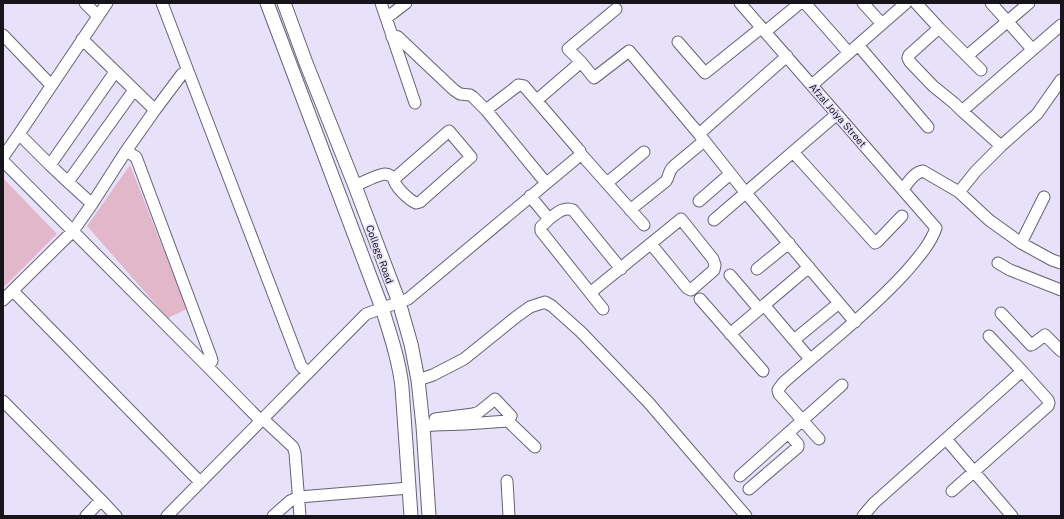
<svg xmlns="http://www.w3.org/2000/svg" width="1064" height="519" viewBox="0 0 1064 519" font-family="'Public Sans',sans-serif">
<rect width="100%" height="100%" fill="#e7e2f9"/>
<path fill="#e2b7c9" d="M130,165L187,309L168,318L87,226Z
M3,178L57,234L3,288Z"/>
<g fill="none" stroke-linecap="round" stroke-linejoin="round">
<defs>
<path id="minor" d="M85,3L98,16
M162,3L301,366L308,373
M381,3L415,103
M740,3L936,228C930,245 917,259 905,273C868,313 824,347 783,383L778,390L779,394L819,439
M805,3L849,53
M863,3L882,24
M916,3L939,28L981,70
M991,3L1032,49
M386,18L393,13L406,3
M939,28L909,55L908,58L910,62L933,86L954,103L962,111L1001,146
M765,32L800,3
M3,35L51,85
M392,37L395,36L398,37L454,90L460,94L470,95L473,97L486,110L546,183
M82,39L155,110
M678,42L705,73L761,28
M858,45L928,127
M967,56L1029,3
M581,62L594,78L629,51L699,134L745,192L855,322
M115,72L50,165L68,182L134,90
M812,85L906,3
M537,100L581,62L568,49L616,9
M962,111L1061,25
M19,134L50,165
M699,134L787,56
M126,151L136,157L211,357L212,361L208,367
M793,152L875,243L877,242L902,216
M580,153L644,225
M3,157L19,134L107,3
M3,161L208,367L261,421
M68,182L92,204
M607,183L644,152
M355,186C363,182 377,175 385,174C389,174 391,176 394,179C394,186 409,200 416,203L420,202L471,157L449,131L394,179
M903,189C908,183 914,172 923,171L959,192L989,220L1021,243L1052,260L1061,263
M959,192L976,171L1001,146L1037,114L1061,80
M530,196L549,219C556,214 563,206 573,210L621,269
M699,201L730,174
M630,210L666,181C670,175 668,171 674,166L704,141
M549,219L541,227V231L603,309
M714,220L837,114
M1021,243L1044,197
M998,263L1010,270L1061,290
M757,269L789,243
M730,275L759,309
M13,291L200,482
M590,293L681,219L713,259L715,265L714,270L691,290L687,288L651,244
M700,299L763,371
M3,300L73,231L92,204L126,151L155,110L182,74L188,71
M764,305L810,359
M1001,313L1031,345L1033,344L1045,335L1061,351
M730,334L809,267
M989,336L1022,371
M794,340L839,303
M418,380L433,375L464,359L516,317L530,307L545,302L552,306L581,332L649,403L746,516
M3,401L101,500L116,516
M263,419L293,447L295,453L300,516
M435,419L473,414L479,412L495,399L511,416L508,421
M423,426L435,425L465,424L508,421L535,447
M946,439L1012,516
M740,476L842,385
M507,481L509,516
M749,489L798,447V444L788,433
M86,516L101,500
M167,516L366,314L408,299L579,156L580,151L579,150L524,86L518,85L516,87L486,110
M273,516L290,501L299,497L409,488
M863,516L874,503L1022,371L1048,400L1049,403L1048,406L952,491"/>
<path id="major" d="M267,3L382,308C390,334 399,360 402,387L411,516
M284,3L306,63L355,186L399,302L411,344L418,380L423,426L429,516"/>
</defs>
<use href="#minor" stroke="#676175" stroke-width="13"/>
<use href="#major" stroke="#676175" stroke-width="15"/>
<use href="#minor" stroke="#fff" stroke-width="11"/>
<use href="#major" stroke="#fff" stroke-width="13"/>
</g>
<g text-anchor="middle" stroke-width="3.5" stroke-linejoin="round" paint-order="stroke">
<g font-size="10" fill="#17141c" stroke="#e7e2f9">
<text transform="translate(838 115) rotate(49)" y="4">Afzal Joiya Street</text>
<text transform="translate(380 254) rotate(70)" y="4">College Road</text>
</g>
</g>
<rect width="1064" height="519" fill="none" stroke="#17141c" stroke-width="8"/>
</svg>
